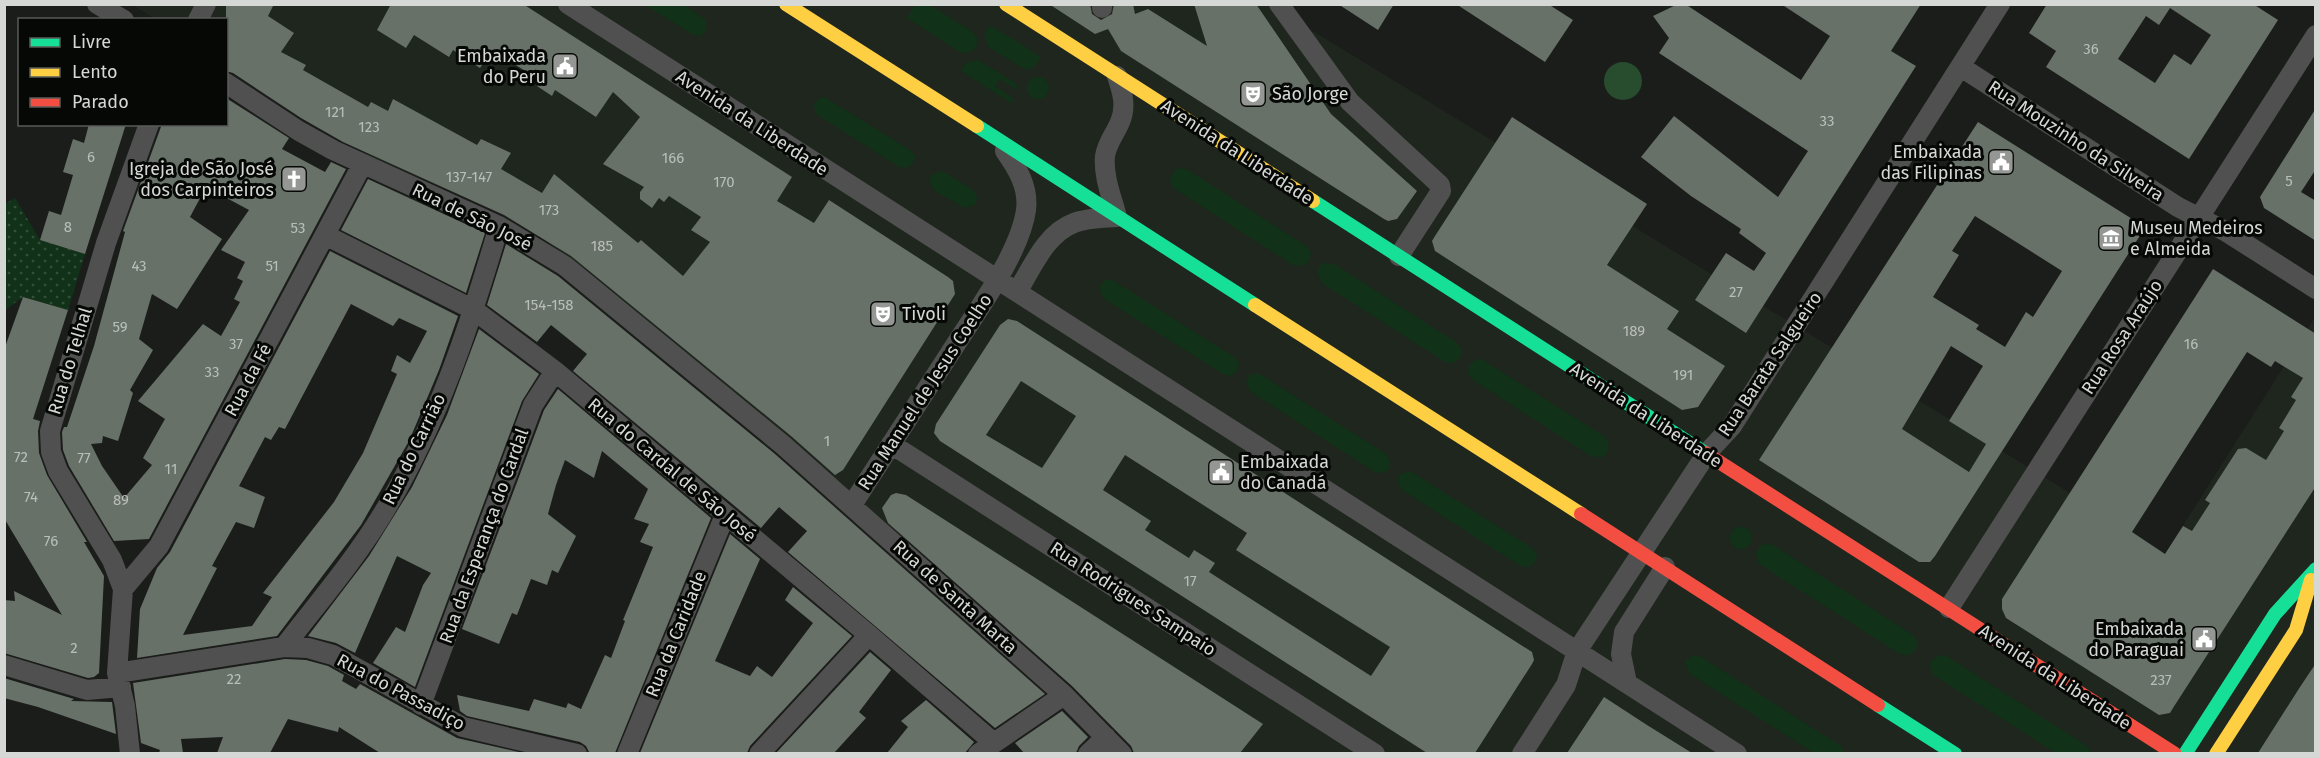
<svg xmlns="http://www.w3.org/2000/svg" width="2320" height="758" viewBox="0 0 2320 758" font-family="'Fira Sans',sans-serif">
<defs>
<pattern id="park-dots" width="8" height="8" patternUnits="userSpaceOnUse" patternTransform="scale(1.5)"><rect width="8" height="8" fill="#113218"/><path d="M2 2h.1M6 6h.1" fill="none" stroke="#334f39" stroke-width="1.8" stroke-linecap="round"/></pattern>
</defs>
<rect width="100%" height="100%" fill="#1b1d1b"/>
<path fill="#1e261e" d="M133,5H1270L2054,483L2165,554L2315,317V753H1223L854,505L614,294L519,221L370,156L227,66L226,20L155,19Z"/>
<path fill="#113218" d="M645,5H684L706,20V31L700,36L692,34Z
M915,5H929L973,32L978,40L976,48L969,53L960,52L907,18Z
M990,25L1041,57L1034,67L1026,70L987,46L985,33Z
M978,60L1017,84V90L1000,79L995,86L1014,99L1011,103L961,71L966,63Z
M1027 88a11 11 0 1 1 22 0a11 11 0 1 1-22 0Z
M824,97L910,150L915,156L913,164L907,168L899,167L818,115C811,107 814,99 824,97Z
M1179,168L1188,170L1306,246L1311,253L1309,261L1302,266L1293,265L1175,189L1172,186L1170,178L1175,170Z
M942,171L973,190L977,196L976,204L965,208L934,190L930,183L931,175Z
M1326,263L1334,264L1457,343L1462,350L1460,358L1453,363L1445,362L1322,283L1317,272L1321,264Z
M1106,279L1114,281L1234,357L1239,364L1237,371L1231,376L1223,374L1103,298L1099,287Z
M1481,359L1604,436L1609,444L1607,453L1600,458L1591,456L1473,380L1468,373C1468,364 1473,360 1481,359Z
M1258,373L1386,454L1390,461L1389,469L1382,473L1375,472L1251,392L1246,382L1250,375Z
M1410,471L1532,548L1537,555L1535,562L1529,567L1521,566L1402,490L1398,483L1399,475Z
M1730 538a11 11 0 1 1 22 0a11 11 0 1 1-22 0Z
M1765,544L1773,545L1913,635L1918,642L1916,650L1909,655L1900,654L1761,565L1758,562L1756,553L1761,545Z
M1693,655L1701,657L1841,746L1845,753H1814L1690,674L1685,663Z
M1939,655L1948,657L2087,746L2092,753H2056L1935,676L1932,673L1930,664L1935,657Z"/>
<path fill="url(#park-dots)" d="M15,198L40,240L85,254L68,310L23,297L5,310V204Z"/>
<path fill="#284c2e" d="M1604 81a19 19 0 1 1 38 0a19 19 0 1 1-38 0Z"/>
<path fill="#677168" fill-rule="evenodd" d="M226,4H274L268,16L294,33L281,52L306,65L303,70L368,107L371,102L388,111L393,99L477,145L481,139L511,153L501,169L542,193L554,174L638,243L641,240L683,276L710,242L691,230L701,217L669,196L664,202L659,198L652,208L640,199V192L644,187L603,164L640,117L613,92L596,117L555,90L552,96L537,86L541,81L492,50L480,68L453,50L449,57L414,35L406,48L377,30L391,4H523L792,177L777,201L814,223L829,200L948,277L953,281L955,294L843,470L835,475L791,436L571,256L504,215L343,142L301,118L233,73L226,71Z
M1049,4H1090L1092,14L1101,20L1112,14L1114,4H1133L1135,14L1148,9L1207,46L1194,4H1256L1331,114L1417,191L1397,219L1388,221L1384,219L1121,51L1108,29L1095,34Z
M1338,4H1394L1378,30Z
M1456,4H1548L1573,20L1545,62Z
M1678,4H1685L1801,80L1830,36L1781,4H1921L1891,51L1916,66L1746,333L1695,300L1726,253L1754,271L1766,253L1739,233L1741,229L1691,196L1641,157L1674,116L1778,197L1808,151L1659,53L1669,38L1653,16Z
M2047,4H2253L2278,20L2189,159L2046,67L2056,51L2029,33ZM2170,8L2211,35L2191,65L2174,54L2155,83L2118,59L2146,16L2159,25Z
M226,98L289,138L282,149L325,172L331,162L346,169L149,539L114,541L69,466L63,450L62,432L64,427H67L94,346L125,232L123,231L162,124H226ZM206,187L249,210L221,250L245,262L237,278L243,281L234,299L240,302L221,336L203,324L138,401L165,419L143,458L152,465L124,498L102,466L91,444L102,443L103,436L118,441L133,393L130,390L153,350L139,339L152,294L177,309L222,239L190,217Z
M2316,108V169L2301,192L2316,201V241L2264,208L2260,197Z
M1512,117L1647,204L1607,265L1679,311L1667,329L1725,366L1698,407L1682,410L1435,251L1432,241L1435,236Z
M1978,122L2137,222L2141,234L1935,556L1930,562H1919L1759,460ZM1975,216L2062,271L2033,317L2026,312L2005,347L1976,329L1979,325L1933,297L1959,255L1952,251ZM1951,346L1983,366L1949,421L1986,444L1969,472L1902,429Z
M89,124H126L85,254L40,240L49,211L61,215L73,175L63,172L73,139L84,143Z
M368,179L485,233L466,293L341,230Z
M506,244L558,276L775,454L1045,694L995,728L788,552L807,531L779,507L761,528L573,371L587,354L551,325L537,342L487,305Z
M330,251L458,316L439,370L409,441L361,525L277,636L137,658L140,609L157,568L170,552ZM351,304L393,326L399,318L427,331L410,363L397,355L391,371L397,374L363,453L334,502L263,593L272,597L252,626L183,635L217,568L212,566L236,522L254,528L265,497L239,486L265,437L271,440L279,427L285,429Z
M2213,269L2316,334V486L2173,708L2170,713L2159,715L2006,618L2002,609V599ZM2247,352L2271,367L2275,361L2303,378L2291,397L2296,400L2279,428L2284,431L2266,460L2246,448L2238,449L2205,500L2210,503L2192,531L2183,526L2165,554L2132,532Z
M23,297L68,310L33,419L40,421L38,431L39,453L47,475L87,542H84L104,576L99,673L94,677L88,678L4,653V600L15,601L14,591L62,615L4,518V350Z
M1008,319L1017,321L1532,652L1534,660L1532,664L1475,753H1427L940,441L934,433L936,424L1000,325ZM1021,381L1076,416L1042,468L986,435ZM1125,455L1247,533L1236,550L1390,647L1371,676L1209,572L1215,563L1194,550L1189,558L1145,530L1151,521L1103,490Z
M479,329L539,374L522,401L415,687L373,663L396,627L405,632L423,585L431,573L397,556L355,653L336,643L308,636L369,556L412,487L447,415Z
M558,389L711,518L615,753L589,752L586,746L580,742L467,716L460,711L457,695L529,711L534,699L566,708L568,703L581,709L605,655L611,658L625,621L623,620L653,547L640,542L649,524L634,519L648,489L602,451L594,478L565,460L556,485L548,514L576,536L558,573L552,570L547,585L531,579L517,615L512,613L499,644L462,629L544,410Z
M896,493L906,495L1263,724L1240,753H1134L1131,746L1072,686L888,523L882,508L891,495Z
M730,534L760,559L715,661L750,676L757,666L772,677L813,623L785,600L793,587L852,636L750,746L747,753H640Z
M870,652L891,670L859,712L866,718L834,753H776Z
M285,659L306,660L328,666L344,675L342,681L356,689L360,684L457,738L523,753H380L339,727L338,732L288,719L270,753H217L223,737L181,739L183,753H159L160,750L141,743L133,683Z
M2316,663V753H2258L2300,687Z
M4,678L74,699L71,701L112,702L116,734L38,707L4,698Z
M1604,697L1647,725L1692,753H1567Z
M926,700L974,742L965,753H887L908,727L901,721Z
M1062,711L1088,737L1079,746L1076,753H1024L1015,743Z"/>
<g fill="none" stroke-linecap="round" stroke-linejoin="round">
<path stroke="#505050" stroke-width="20" d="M97,4L124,20
M568,4L1737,754
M1102,4V8
M1279,4L1350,102L1440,185L1441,191L1399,256
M198,20L206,4
M1961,67L2178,207L2225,231L2316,289
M226,83L299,131L333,150L499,226L565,266L783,445L1064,695L1122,754
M325,235L474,310L555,371L869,635L994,743
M1017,292C1032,268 1046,233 1074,223C1086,218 1104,218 1117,217C1112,198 1103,176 1105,156C1107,143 1115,134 1120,122C1127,106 1122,91 1117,76
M891,444L1375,754
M852,505C886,452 920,400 954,347C977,311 1020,253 1026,210C1029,187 1017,168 1005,151
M123,589L159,546L362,165
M1949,608L2316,35
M284,647C317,604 354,561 382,515C437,426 470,325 499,226
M4,665L87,690L121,687
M117,673L284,647L308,648L333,655L463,727L577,754
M1627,683L1621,654L1624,632L1665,567
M421,705L533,405L555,371
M130,754L125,706L117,673L123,589L112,560L58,471L51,452L50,431L106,243L149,124
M627,754L725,515
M759,754L869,635
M978,754L1064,695
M1088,754L1106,737
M1522,754L1566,685L1577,651L1707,453L1732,426L2000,4"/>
<path stroke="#16e098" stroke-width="14" d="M977,126L1255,305
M1313,201L1705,453
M1878,705L1955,754
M2185,754L2275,614L2316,569"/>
<path stroke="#ffcf43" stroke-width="14" d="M786,4L977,126
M1006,4L1313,201
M1255,305L1581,514
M2216,754L2296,630L2311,580"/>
<path stroke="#f24e42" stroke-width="14" d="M1705,453L2175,754
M1581,514L1878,705"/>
</g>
<defs>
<symbol id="civic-square" viewBox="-11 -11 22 22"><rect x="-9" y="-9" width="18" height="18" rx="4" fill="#949794" stroke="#060806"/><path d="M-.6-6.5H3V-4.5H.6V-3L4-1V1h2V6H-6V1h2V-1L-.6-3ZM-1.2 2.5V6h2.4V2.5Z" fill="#fff"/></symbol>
<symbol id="theatre-square" viewBox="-11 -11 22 22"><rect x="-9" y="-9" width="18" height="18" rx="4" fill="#949794" stroke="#060806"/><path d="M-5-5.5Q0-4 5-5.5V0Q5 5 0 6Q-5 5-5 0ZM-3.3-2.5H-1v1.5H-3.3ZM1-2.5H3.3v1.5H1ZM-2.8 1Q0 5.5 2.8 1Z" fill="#fff"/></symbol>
<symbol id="church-square" viewBox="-11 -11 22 22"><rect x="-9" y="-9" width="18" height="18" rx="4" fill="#949794" stroke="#060806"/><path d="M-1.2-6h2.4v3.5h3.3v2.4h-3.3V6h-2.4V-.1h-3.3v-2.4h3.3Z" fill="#fff"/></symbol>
<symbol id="museum-square" viewBox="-11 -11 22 22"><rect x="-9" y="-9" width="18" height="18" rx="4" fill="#949794" stroke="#060806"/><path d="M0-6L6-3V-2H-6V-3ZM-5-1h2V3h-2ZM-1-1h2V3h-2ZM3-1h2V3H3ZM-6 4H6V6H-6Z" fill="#fff"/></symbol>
</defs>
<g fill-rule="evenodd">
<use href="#civic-square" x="550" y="51" width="30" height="30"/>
<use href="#theatre-square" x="1238" y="79" width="30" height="30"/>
<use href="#civic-square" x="1986" y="147" width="30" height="30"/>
<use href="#church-square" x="279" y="164" width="30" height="30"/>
<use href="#museum-square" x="2096" y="223" width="30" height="30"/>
<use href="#theatre-square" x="868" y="299" width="30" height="30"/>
<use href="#civic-square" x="1206" y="457" width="30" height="30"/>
<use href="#civic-square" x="2189" y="624" width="30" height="30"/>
</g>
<g text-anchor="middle" stroke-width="6" stroke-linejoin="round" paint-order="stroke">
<g font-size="15" fill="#babeba">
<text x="2091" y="54">36</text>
<text x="335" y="117">121</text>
<text x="1827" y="126">33</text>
<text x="369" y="132">123</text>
<text x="91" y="162">6</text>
<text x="673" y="163">166</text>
<text x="469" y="182">137-147</text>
<text x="2289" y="186">5</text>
<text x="724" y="187">170</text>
<text x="549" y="215">173</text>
<text x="68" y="232">8</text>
<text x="298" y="233">53</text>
<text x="602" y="251">185</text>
<text x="139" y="271">43</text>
<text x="272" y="271">51</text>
<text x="1736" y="297">27</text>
<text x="549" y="310">154-158</text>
<text x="120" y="332">59</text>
<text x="1634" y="336">189</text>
<text x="236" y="349">37</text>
<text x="2191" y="349">16</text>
<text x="212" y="377">33</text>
<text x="1683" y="380">191</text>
<text x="827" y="446">1</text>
<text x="21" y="462">72</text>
<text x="84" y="463">77</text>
<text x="171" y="474">11</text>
<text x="31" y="502">74</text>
<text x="121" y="505">89</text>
<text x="51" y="546">76</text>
<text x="1190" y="586">17</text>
<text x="74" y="653">2</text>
<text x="234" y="684">22</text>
<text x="2161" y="685">237</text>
</g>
<g font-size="18" fill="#d5d8d5" stroke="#060806" text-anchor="end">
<text x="546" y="62">Embaixada<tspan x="546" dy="21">do Peru</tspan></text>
<text x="1272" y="100" text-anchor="start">São Jorge</text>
<text x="1982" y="158">Embaixada<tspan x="1982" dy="21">das Filipinas</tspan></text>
<text x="274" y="175">Igreja de São José<tspan x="274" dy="21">dos Carpinteiros</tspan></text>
<text x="2130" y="234" text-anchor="start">Museu Medeiros<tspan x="2130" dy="21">e Almeida</tspan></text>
<text x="902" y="320" text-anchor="start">Tivoli</text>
<text x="1240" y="468" text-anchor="start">Embaixada<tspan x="1240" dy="21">do Canadá</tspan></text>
<text x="2184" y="635">Embaixada<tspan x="2184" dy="21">do Paraguai</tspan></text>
</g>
<g font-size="18" fill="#d5d8d5" stroke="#060806">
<text transform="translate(752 123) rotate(33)" y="6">Avenida da Liberdade</text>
<text transform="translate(2076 141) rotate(33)" y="6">Rua Mouzinho da Silveira</text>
<text transform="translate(1237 152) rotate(33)" y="6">Avenida da Liberdade</text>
<text transform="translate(472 217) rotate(26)" y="6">Rua de São José</text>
<text transform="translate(2122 337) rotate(-57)" y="6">Rua Rosa Araújo</text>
<text transform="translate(70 361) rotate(-73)" y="6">Rua do Telhal</text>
<text transform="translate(1770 364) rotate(-56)" y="6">Rua Barata Salgueiro</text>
<text transform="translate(248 380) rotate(-62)" y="6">Rua da Fé</text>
<text transform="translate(925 392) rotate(-57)" y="6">Rua Manuel de Jesus Coelho</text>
<text transform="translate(1646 415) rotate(33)" y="6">Avenida da Liberdade</text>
<text transform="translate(414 449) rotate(-64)" y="6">Rua do Carrião</text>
<text transform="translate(672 470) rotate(40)" y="6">Rua do Cardal de São José</text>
<text transform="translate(484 536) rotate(-70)" y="6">Rua da Esperança do Cardal</text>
<text transform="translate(955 597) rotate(42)" y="6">Rua de Santa Marta</text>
<text transform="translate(1133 599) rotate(33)" y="6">Rua Rodrigues Sampaio</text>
<text transform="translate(676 634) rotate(-68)" y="6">Rua da Caridade</text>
<text transform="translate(2055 677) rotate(33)" y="6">Avenida da Liberdade</text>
<text transform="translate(401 692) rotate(28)" y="6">Rua do Passadiço</text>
</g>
</g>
<rect width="2320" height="758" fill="none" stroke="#d5d8d5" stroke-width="12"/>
<rect x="18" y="18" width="210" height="108" fill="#060806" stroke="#595b59" stroke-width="1.5"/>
<rect x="30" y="38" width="30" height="9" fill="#16e098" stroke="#595b59" stroke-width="1.5"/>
<text x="72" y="48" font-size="18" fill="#d5d8d5">Livre</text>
<rect x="30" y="68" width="30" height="9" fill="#ffcf43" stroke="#595b59" stroke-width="1.5"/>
<text x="72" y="78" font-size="18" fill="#d5d8d5">Lento</text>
<rect x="30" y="98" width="30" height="9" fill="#f24e42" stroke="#595b59" stroke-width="1.5"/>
<text x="72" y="108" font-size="18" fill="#d5d8d5">Parado</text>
</svg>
